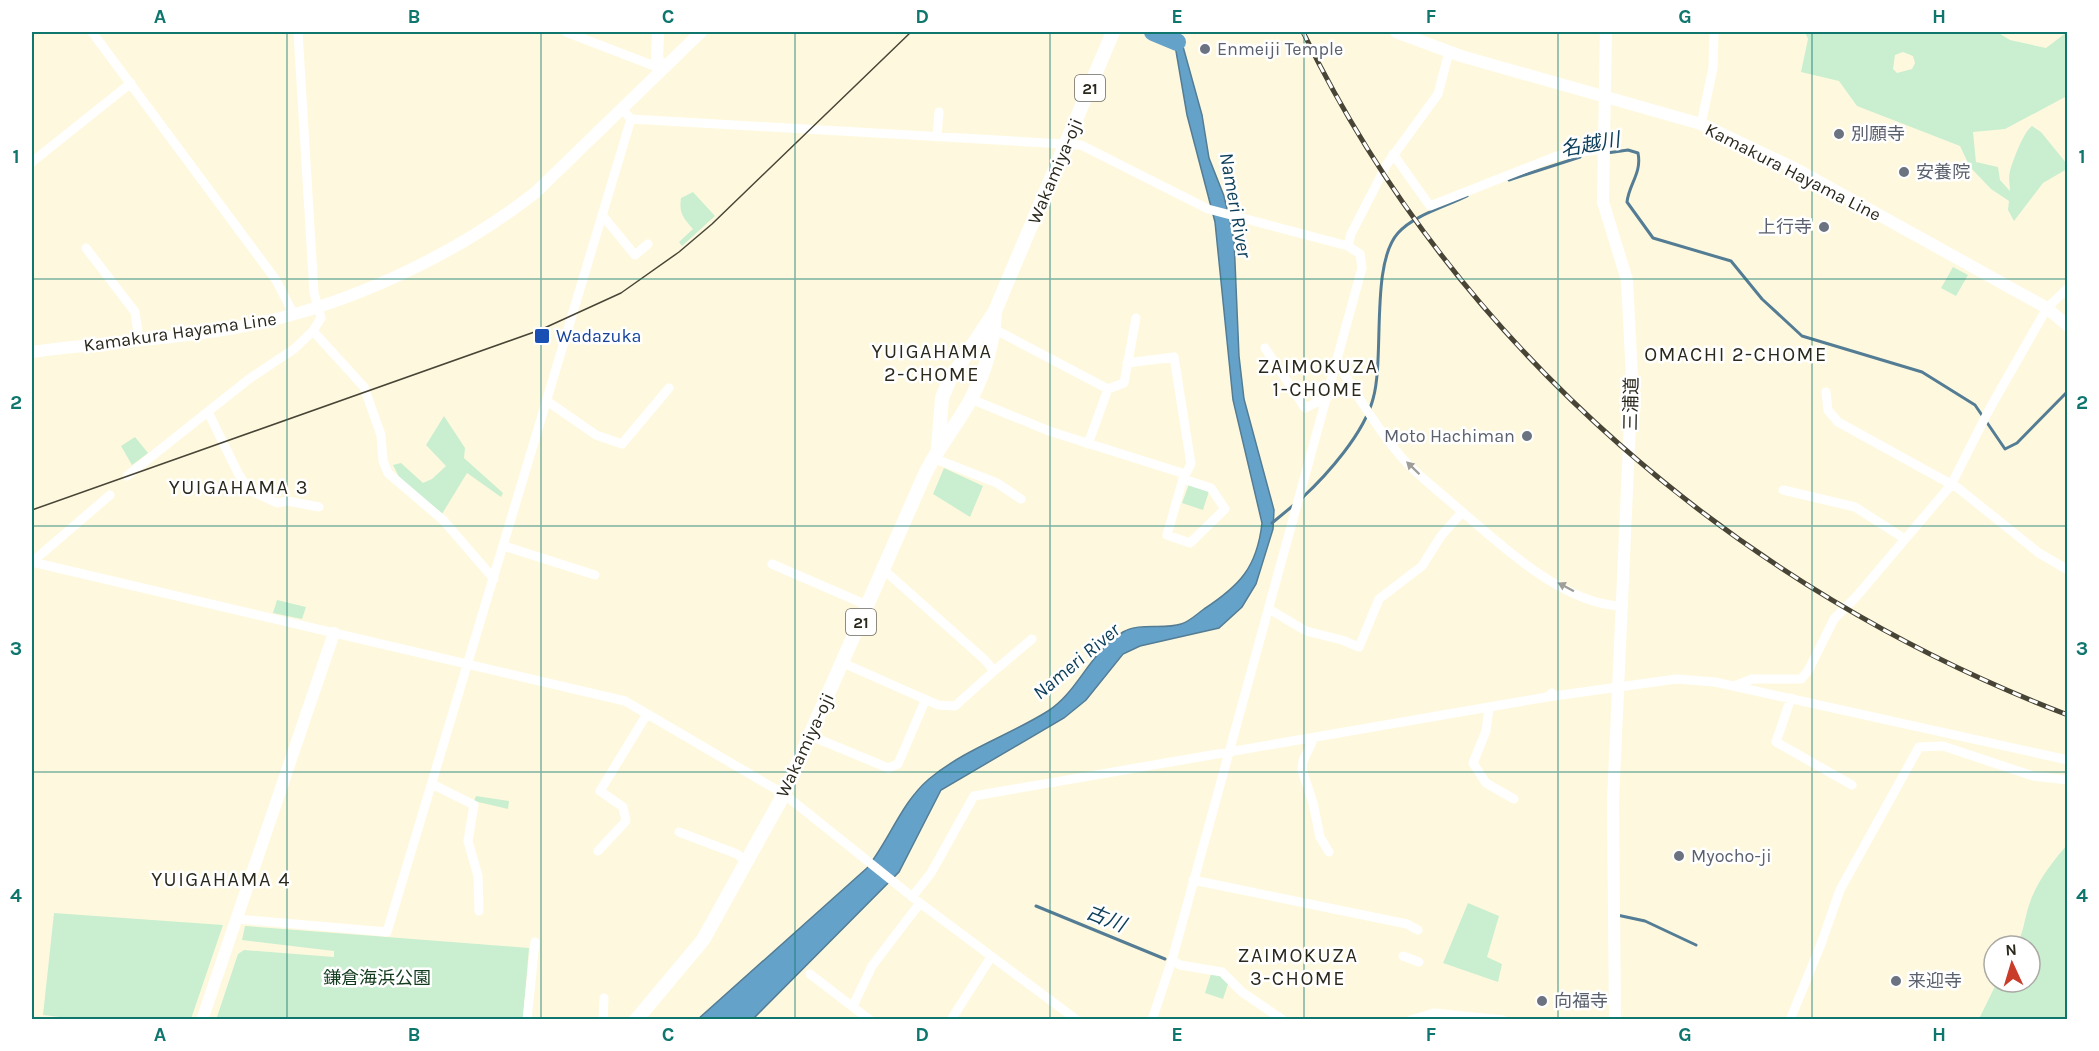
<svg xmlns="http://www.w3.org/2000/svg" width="2099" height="1051" viewBox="0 0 2099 1051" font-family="Karla,'Noto Sans JP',sans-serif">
<rect width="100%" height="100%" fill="#fef9de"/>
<path fill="#caeed0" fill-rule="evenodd" d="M1805,32H1997L2010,40L2046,48L2067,32V96L2005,129L1973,132L1976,162L1998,167L2000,180L2010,191C2010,185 2008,177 2010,171C2013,160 2024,131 2032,126L2041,132L2067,164V169L2043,183L2014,221L2008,210L2009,201L1991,189L1970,167L1960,146L1857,106L1839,81L1801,72L1808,39ZM1903,52L1913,56L1915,63L1912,69L1897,73L1893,69L1895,55Z
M693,192L715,216L682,246L679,242L693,229C682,217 679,212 681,198Z
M1953,267L1968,275L1956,296L1941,288Z
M444,416L465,448L464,458L503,493L501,497L467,473L442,514L400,479L393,465L401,463L423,483L432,479L446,466L426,445Z
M135,437L148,453L132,465L121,446Z
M944,468L983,486L970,517L933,494Z
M1189,484L1209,491L1203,510L1182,503Z
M277,600L306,607L302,619L273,613Z
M476,796L509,801L508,809L474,801Z
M2067,845V1019H1979L1997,982H2030V946H2016C2024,932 2024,920 2029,905C2036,883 2052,862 2067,845Z
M1468,903L1499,916L1487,957L1502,964L1498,982L1443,963Z
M54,913L223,925L191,1019L85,1020L43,1015Z
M245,926L529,948L523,1019L216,1020L238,954L244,950L334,957V951L242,940Z
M1211,974L1220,975L1228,984L1223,999L1205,993Z"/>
<path fill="#65a2c9" stroke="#547d95" stroke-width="1.5" d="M1167,32H1179L1202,115L1209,158L1224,196L1234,239L1239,356L1244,399L1274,510L1273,529L1256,584L1242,607L1219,628L1140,646L1123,654L1086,700L1064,718L941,790L899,872L753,1019L697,1020L867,868C890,839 901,803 929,779C965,749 1010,735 1048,711C1078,692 1089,653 1123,632C1140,622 1163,630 1181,624C1189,622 1197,614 1204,609C1239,586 1257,568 1262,523L1233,400L1215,222L1187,115L1176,51Z"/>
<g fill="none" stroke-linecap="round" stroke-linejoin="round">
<path stroke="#547d95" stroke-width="3" d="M1607,153L1628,150L1638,153C1642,173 1629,184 1627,202L1653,238L1731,261L1762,299L1802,336L1922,372L1975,405L2005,449L2017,443L2068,391
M1509,180L1580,157
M1302,498C1328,474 1364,433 1373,399C1385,358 1370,264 1398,233C1414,215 1445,207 1467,196
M1272,523L1295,504
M1036,906L1165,959
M1617,915L1645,921L1696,945"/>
<path stroke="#65a2c9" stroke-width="18" d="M1153,32L1177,42"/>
<path stroke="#fff" stroke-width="9" d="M92,32L276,280L294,315
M566,32L662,69
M622,109L631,119L1081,145L1208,209L1348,246L1360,254L1362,268L1172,960L1152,1020
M1701,124L1713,68L1714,32
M937,137L939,112
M1393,154L1430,206L1557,156L1602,149
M32,162L131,83
M603,216L635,255L648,244
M1348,246L1351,234L1387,164L1438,94L1449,52
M86,248L135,312L139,339
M994,329L1108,389L1124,383L1136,318
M313,331L364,387L381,435L383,461L388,473L443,520L494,579
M1265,348L1305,408L1328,397
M1337,362C1356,393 1375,425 1398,453C1413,472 1434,487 1452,503C1495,540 1561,604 1621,606
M1127,363L1174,357L1191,464L1183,479L1167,535L1190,543L1225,509L1211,488L1183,479
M1826,392L1828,410L1838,422L1958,488L2039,553L2068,570
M971,399L1049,431L1185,474
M547,401L596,435L622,444L669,388
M208,412L238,473L249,490L277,503L287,501L319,507
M1088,444L1108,389
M933,458L997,483L1021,499
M127,476L249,379L294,349L313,331L321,318L314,293L298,32
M1783,490L1855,507L1905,539
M504,546L595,575
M32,562L625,701L784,794L920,903L1077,1020
M32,562L110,495
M772,564L869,606
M1269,609L1306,631L1342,640L1359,647L1379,599L1422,566L1441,536L1462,512
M843,663L938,705L955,706L994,671L985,660L884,570
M994,671L1032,639
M1734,686L1752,679H1801L1808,671L1834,619L1856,597L1951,485L1990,408L2047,308L2068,288
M1552,693L1547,697L1676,679L1715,682L2068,760
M1791,698L1776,742L1852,785
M1489,708L1486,731L1473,763L1486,783L1514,799
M811,736L888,768L898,764L925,701
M1314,738L1303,761L1302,770L1313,803L1320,837L1329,852
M434,785L474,805L468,841L478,876L479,911
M679,832L737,854L746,862
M598,851L626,821L623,807L600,791L647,714
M1193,880L1407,924L1418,930
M912,897L931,873L974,796L1547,697
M237,919L387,932L631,119
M1403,956L1419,962
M1172,960L1180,965L1222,972L1242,992L1283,1020
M810,974L870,1020
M853,1006L872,966L920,903
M527,1020L535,942
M603,1020L604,998
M951,1020L991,957
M1411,1020L1434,1013L1503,1020
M1790,1020L1821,944L1840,890L1919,747L1943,746L2033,776L2068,780"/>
<path stroke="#fff" stroke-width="12" d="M658,32L657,57L662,69
M1396,32L1461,56L1701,124L1798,170L2047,308L2068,326
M1606,32L1603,202L1627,280L1632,378L1613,801L1615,1020
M32,352C102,342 174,340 244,326C345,307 455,256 536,192L701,32
M202,1020L334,633"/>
<path stroke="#fff" stroke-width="14" d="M938,449L942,398L949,381L995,311L1113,32
M636,1020L703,940L784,794L925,474C938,447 957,425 971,399C985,372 994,341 995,311"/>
<path stroke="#484537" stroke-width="1.5" d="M32,510L540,330L621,293L679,252L712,224L911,32"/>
<defs>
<path id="rail" d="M1303,32C1457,349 1741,590 2068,715"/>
</defs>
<use href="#rail" stroke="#484537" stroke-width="5"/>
<use href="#rail" stroke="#fff" stroke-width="3" stroke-dasharray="9" stroke-linecap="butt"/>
</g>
<defs><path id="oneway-solid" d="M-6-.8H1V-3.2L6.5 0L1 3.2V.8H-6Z" transform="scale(1.5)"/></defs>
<g fill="#a09e99">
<use href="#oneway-solid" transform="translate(1413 468) rotate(-136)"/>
<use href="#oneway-solid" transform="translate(1566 587) rotate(-152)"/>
</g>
<path fill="none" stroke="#0f766e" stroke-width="1.5" stroke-opacity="0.55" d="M287,32V1020M541,32V1020M795,32V1020M1050,32V1020M1304,32V1020M1558,32V1020M1812,32V1020M32,279H2068M32,526H2068M32,772H2068"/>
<g fill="#6b7280" stroke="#fff" stroke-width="2">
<circle cx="1205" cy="49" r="6"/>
<circle cx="1839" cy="134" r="6"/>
<circle cx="1904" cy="172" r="6"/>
<circle cx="1824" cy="227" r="6"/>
<circle cx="1527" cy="436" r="6"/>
<circle cx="1679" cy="856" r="6"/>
<circle cx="1896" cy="981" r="6"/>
<circle cx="1542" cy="1001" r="6"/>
</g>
<rect fill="#1a4fb4" stroke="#fff" stroke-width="2" x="534" y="328" width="16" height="16" rx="3"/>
<g text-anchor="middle" stroke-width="5" stroke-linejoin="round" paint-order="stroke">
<g fill="#fff" stroke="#6b6860" stroke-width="1.5">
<rect x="1075" y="75" width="30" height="26" rx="4.5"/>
<rect x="846" y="609" width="30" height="26" rx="4.5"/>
</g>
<g font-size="16" font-weight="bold" fill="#2b281c">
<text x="1090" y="94">21</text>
<text x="861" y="628">21</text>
</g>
<g font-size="18" fill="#5b616d" stroke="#fff" text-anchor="start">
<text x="1217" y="55">Enmeiji Temple</text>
<text x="1851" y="140">別願寺</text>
<text x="1916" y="178">安養院</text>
<text x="1812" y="233" text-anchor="end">上行寺</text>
<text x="1515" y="442" text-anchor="end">Moto Hachiman</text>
<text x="1691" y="862">Myocho-ji</text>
<text x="1908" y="987">来迎寺</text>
<text x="1554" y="1007">向福寺</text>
</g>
<g font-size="18" fill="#2b281c" stroke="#fff">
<text transform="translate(1055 171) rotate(-67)" y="6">Wakamiya-oji</text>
<text transform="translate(1793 172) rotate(27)" y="6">Kamakura Hayama Line</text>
<text transform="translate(180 332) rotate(-8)" y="6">Kamakura Hayama Line</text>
<text transform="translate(1631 404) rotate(-89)" y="6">三浦道</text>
<text transform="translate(805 745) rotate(-65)" y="6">Wakamiya-oji</text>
</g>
<g font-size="18" fill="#164399" stroke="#fff" text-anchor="start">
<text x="556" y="342">Wadazuka</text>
</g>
<g font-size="18" fill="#123b1d" stroke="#fff">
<text x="377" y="984">鎌倉海浜公園</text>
</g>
<g font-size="20" font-style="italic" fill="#0e405b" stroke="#fff">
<text transform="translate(1590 144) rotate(-10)" y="7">名越川</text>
<text transform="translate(1236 205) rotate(80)" y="7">Nameri River</text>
<text transform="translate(1076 661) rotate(-40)" y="7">Nameri River</text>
<text transform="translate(1106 918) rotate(22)" y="7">古川</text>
</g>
<g font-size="20" letter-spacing="1.5" fill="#2b281c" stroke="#fff">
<text x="932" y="358">YUIGAHAMA<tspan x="932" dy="23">2-CHOME</tspan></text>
<text x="1736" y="361">OMACHI 2-CHOME</text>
<text x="1318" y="373">ZAIMOKUZA<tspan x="1318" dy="23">1-CHOME</tspan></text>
<text x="239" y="494">YUIGAHAMA 3</text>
<text x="221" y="886">YUIGAHAMA 4</text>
<text x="1298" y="962">ZAIMOKUZA<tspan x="1298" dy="23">3-CHOME</tspan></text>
</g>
</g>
<rect width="2099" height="1051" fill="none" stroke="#ffffff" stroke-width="66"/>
<g transform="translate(2012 964) rotate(356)"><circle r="28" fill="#ffffff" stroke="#aaa9a4" stroke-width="1.5"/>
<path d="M0-4.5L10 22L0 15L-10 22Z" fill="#c93c2a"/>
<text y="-9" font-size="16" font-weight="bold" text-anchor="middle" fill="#2b281c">N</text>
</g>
<rect x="33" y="33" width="2033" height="985" fill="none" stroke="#0f766e" stroke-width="2"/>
<g font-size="20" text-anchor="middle" font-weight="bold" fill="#0f766e">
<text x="160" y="23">A</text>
<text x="414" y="23">B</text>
<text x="668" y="23">C</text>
<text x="922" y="23">D</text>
<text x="1177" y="23">E</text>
<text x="1431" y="23">F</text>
<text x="1685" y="23">G</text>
<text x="1939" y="23">H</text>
<text x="16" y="163">1</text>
<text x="2082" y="163">1</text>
<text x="16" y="409">2</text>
<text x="2082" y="409">2</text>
<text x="16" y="655">3</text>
<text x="2082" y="655">3</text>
<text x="16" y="902">4</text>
<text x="2082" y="902">4</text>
<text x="160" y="1041">A</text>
<text x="414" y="1041">B</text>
<text x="668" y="1041">C</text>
<text x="922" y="1041">D</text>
<text x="1177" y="1041">E</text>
<text x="1431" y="1041">F</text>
<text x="1685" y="1041">G</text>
<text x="1939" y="1041">H</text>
</g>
</svg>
